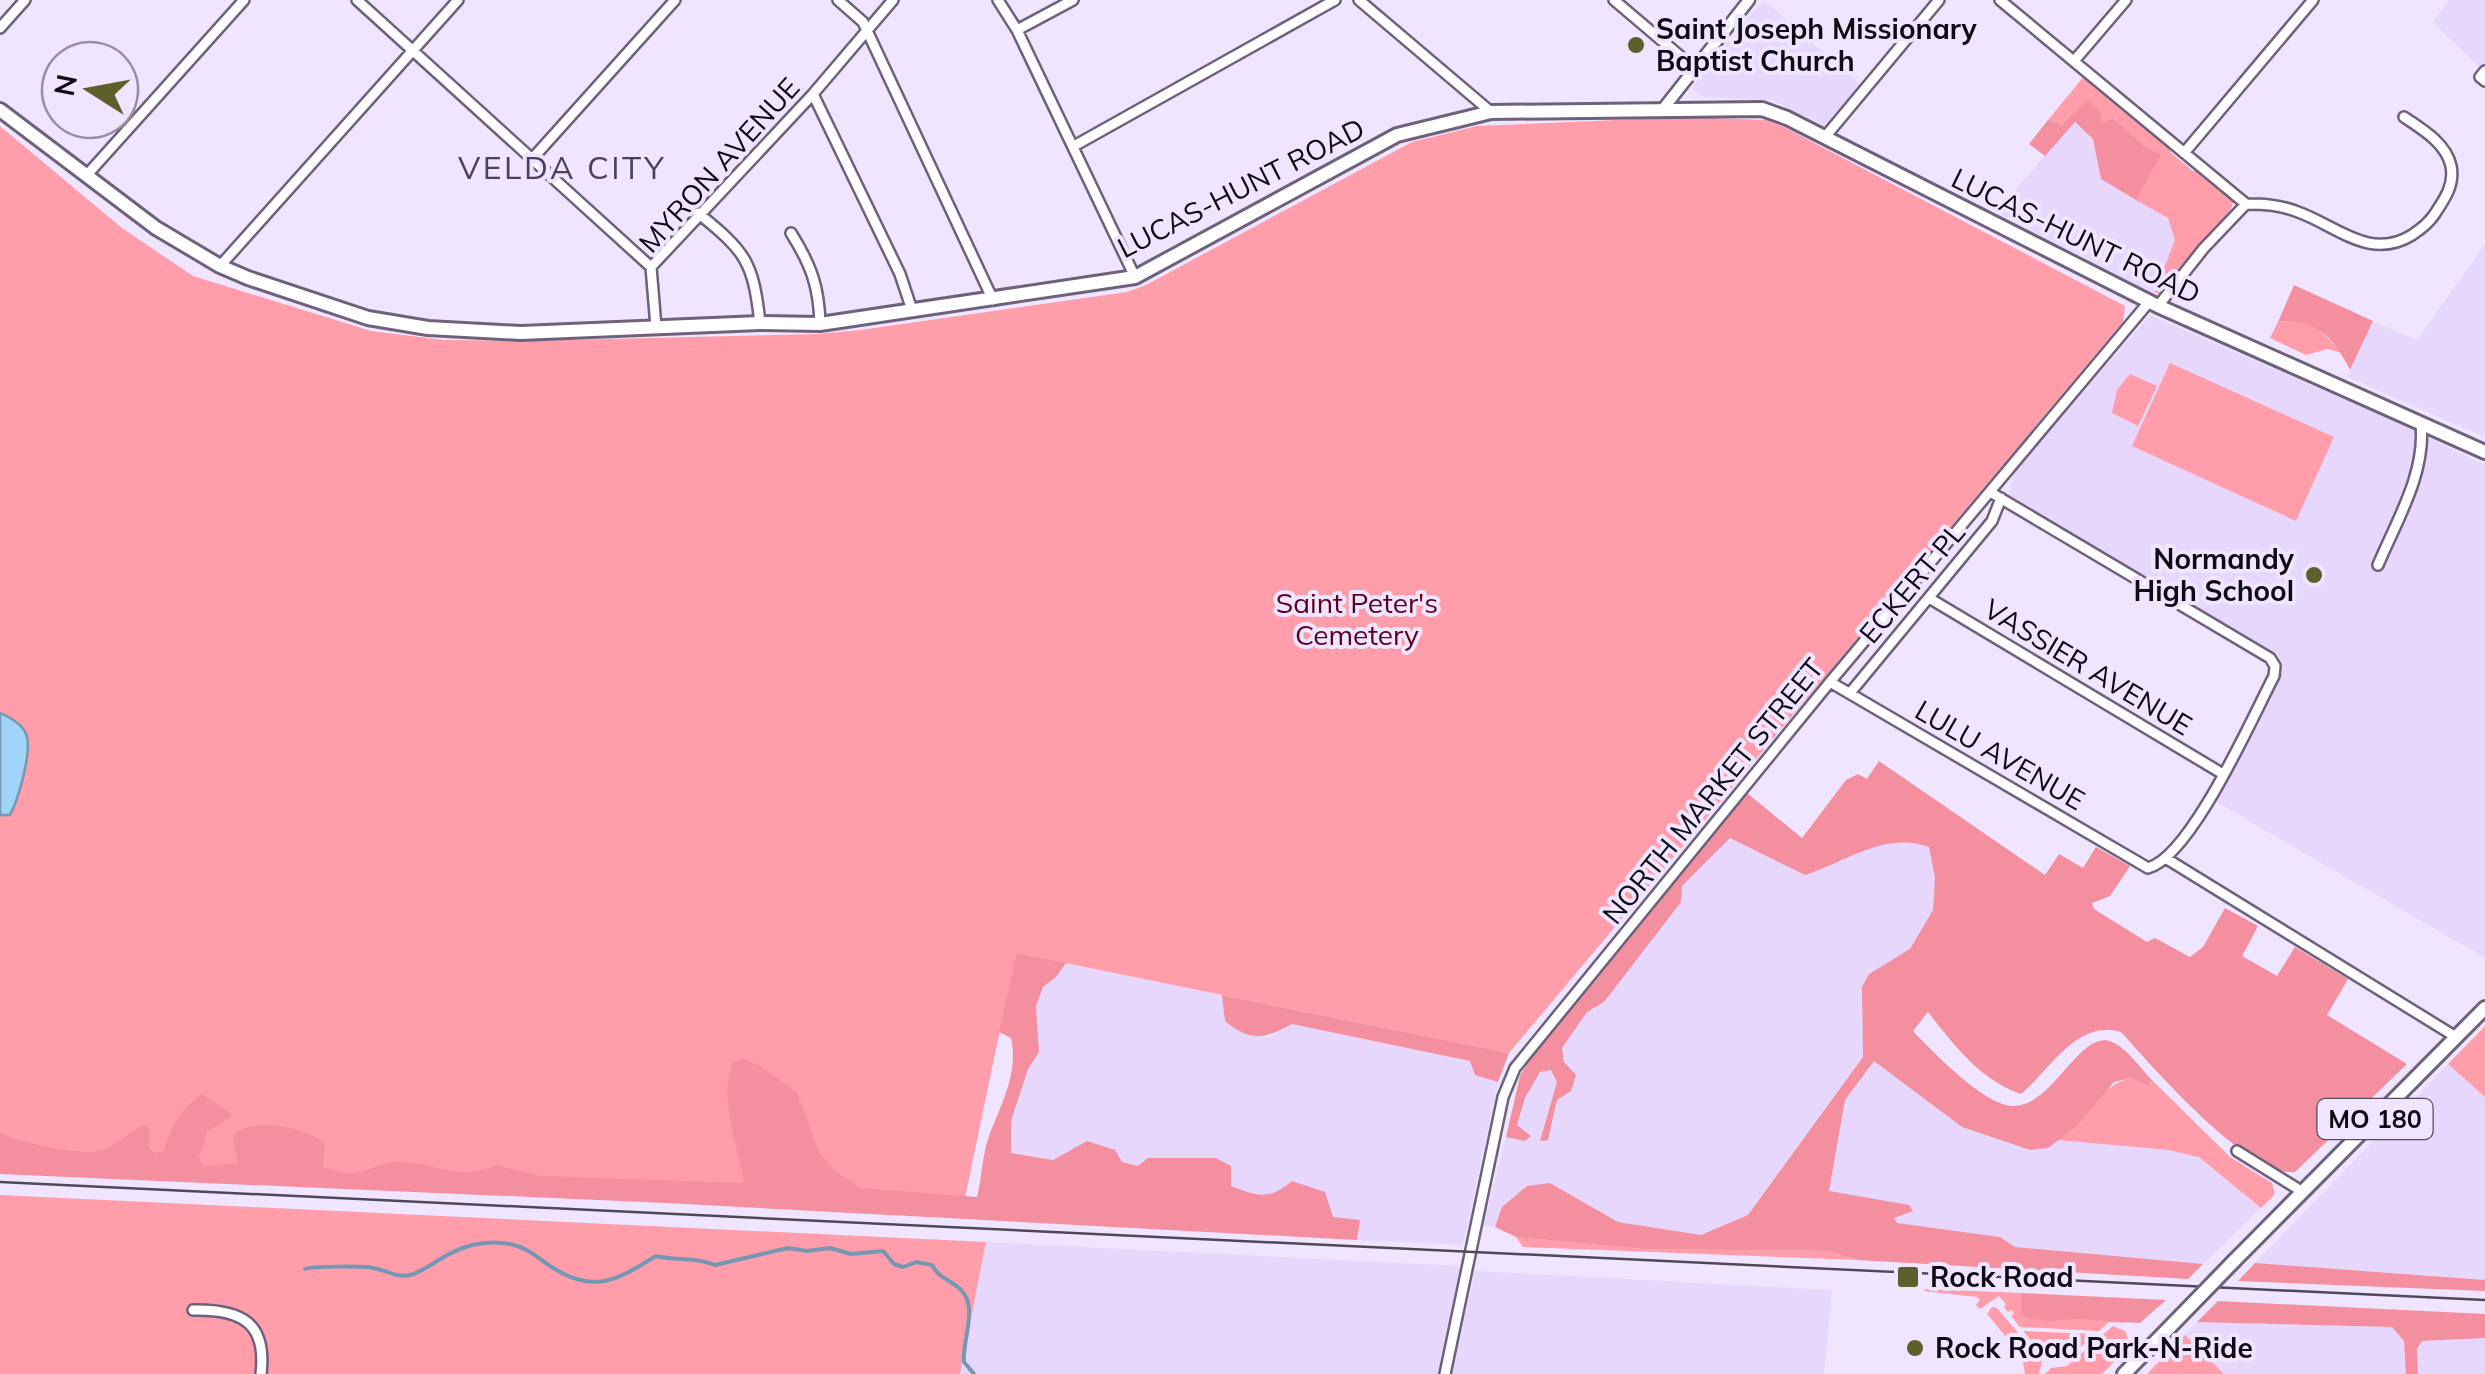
<svg xmlns="http://www.w3.org/2000/svg" width="2485" height="1374" viewBox="0 0 2485 1374" font-family="Mulish,sans-serif">
<rect width="100%" height="100%" fill="#f0e5fe"/>
<path fill="#e7d7fd" d="M1764,0L1860,84L1828,124L1823,125L1772,100L1702,97L1693,89L1698,75Z
M2449,0H2485V73L2433,22Z
M2074,122L2093,139L2101,179L2168,218L2175,240L2154,293L1996,212Z
M2485,244V437L2347,377L2373,321L2417,340Z
M2150,315L2401,424L2485,465V958L2215,801L2281,675L2283,664L2278,656L2009,495L2013,473Z
M1730,837L1805,875L1880,844L1914,842L1930,847L1935,878L1933,910L1910,949L1869,974L1862,987L1863,1057L1748,1215L1702,1235L1618,1222L1550,1183L1502,1207L1495,1227L1483,1226L1506,1137L1525,1141V1130L1517,1125L1532,1082L1540,1072L1552,1070L1558,1081L1543,1129H1552L1557,1100L1571,1091L1562,1048L1587,1012L1604,1002L1682,886Z
M1066,963L1222,995L1225,1020L1268,1038L1292,1024L1470,1061L1475,1075L1498,1082L1463,1245L1357,1240L1360,1220L1333,1217L1276,1195L1262,1197L1231,1186L1122,1162L1087,1141L1053,1160L1011,1153V1121L1028,1069L1039,1052L1036,1006L1043,987L1056,977Z
M1874,1061L1962,1127L2030,1150L2048,1148L2058,1140L2168,1150L2199,1157L2261,1208L2203,1264L2015,1247L2000,1237L1896,1223L1893,1219L1902,1212L1829,1191L1845,1100Z
M2448,1064L2485,1097V1280L2255,1263Z
M986,1242L1460,1266L1438,1374H960Z
M1475,1271L1832,1290L1824,1374H1452Z
M2197,1322L2392,1327L2404,1341L2406,1374H2224L2185,1335Z
M2485,1338V1374H2418L2417,1349L2422,1341Z"/>
<path fill="#ff9dab" d="M2085,75L2167,142L2171,153L2193,171L2197,169L2234,200L2231,209L2161,293H2154L2175,240L2168,218L2136,200L2160,155L2145,146L2113,118L2102,124L2099,112L2062,125L2048,120Z
M1689,117L1766,120L1782,126L2125,306L2123,322L1509,1053L1016,953L964,1203L0,1164V126L122,228L193,276L371,331L444,340L527,341L817,334L860,330L1127,292L1146,285L1412,142L1477,126Z
M2302,320L2320,330L2342,353L2328,349L2306,355L2270,338L2278,322Z
M2170,363L2334,437L2296,521L2132,446Z
M2130,374L2157,386L2138,426L2112,413L2117,390Z
M2485,1026V1097L2448,1064Z
M2130,1078L2148,1086L2152,1080L2230,1157L2272,1183L2275,1194L2261,1208L2199,1157L2168,1150L2058,1140C2084,1121 2099,1086 2130,1078Z
M0,1195L986,1242L960,1374H0Z
M1516,1237L1642,1249L1826,1251L1858,1260L1523,1247Z
M1925,1289L2022,1293L2020,1311L2051,1322L2074,1319L2120,1321L2126,1323L2109,1322L2099,1331L2020,1327L2011,1316L2014,1314L2012,1310L2008,1312L2004,1307L2006,1304L1999,1296L1980,1309L1976,1305L1980,1300L1977,1297L1924,1291Z
M1992,1307L1997,1308L2042,1361L2039,1374H2025L2022,1356L1987,1314Z
M2113,1326L2125,1331L2129,1342L2125,1351L2102,1374H2045L2051,1368L2067,1366Z
M2023,1331L2095,1334C2055,1371 2059,1372 2023,1331Z
M2185,1335L2224,1374H2147Z"/>
<path fill="#f38f9e" d="M2088,100L2100,112L2102,123L2113,118L2145,146L2161,155L2136,200L2101,179L2093,139L2075,122L2045,156L2029,144L2048,120L2062,125Z
M2294,285L2373,321L2350,370C2335,339 2314,316 2278,322Z
M1879,761L2045,875L2059,854L2083,868L2096,847L2130,866L2110,896L2092,903L2094,909L2147,942L2155,938L2190,957L2203,947L2225,908L2258,926L2242,956L2277,976L2295,947L2348,979L2327,1015L2407,1064L2295,1172C2248,1178 2152,1066 2121,1032C2076,1020 2053,1067 2021,1094C1980,1080 1954,1045 1928,1012L1913,1031C1933,1052 1983,1104 2012,1106C2053,1108 2080,1028 2112,1042C2127,1048 2141,1069 2152,1080L2148,1086L2130,1078L2114,1082L2077,1126L2048,1148L2030,1150L1962,1127L1874,1061L1845,1100L1829,1191L1909,1205L1913,1211L1894,1218L1897,1223L2000,1237L2015,1247L2203,1264L2188,1279L1858,1260L1826,1251L1642,1249L1516,1237L1495,1227L1502,1207L1527,1186L1550,1183L1618,1222L1701,1235L1748,1215L1863,1057L1862,987L1869,974L1910,949L1933,910L1935,878L1929,847C1885,831 1846,862 1805,875L1730,838L1682,886L1681,902L1604,1002L1587,1012L1562,1048L1564,1062L1576,1075L1571,1091L1557,1100L1548,1140L1540,1141L1557,1082L1551,1070L1540,1072L1525,1098L1517,1125L1531,1136L1525,1141L1506,1137L1520,1076L1530,1058L1747,793L1802,838L1846,780L1858,774L1867,779Z
M1016,953L1066,963L1056,977L1043,987L1036,1006L1039,1052L1028,1069L1011,1121V1153L1053,1160L1087,1141L1115,1150L1122,1162L1138,1166L1148,1158H1216L1231,1166V1186C1257,1196 1269,1201 1292,1181L1325,1192L1333,1217L1360,1220L1357,1240L666,1203L0,1174V1132C14,1142 87,1157 102,1150C117,1144 129,1132 144,1125L150,1130L149,1147L154,1153L163,1152C171,1128 180,1108 202,1094L233,1115L208,1131L199,1157L204,1166L238,1163L233,1143L234,1134C255,1117 304,1127 325,1143L323,1167C333,1169 345,1174 355,1173C368,1171 380,1163 394,1162C432,1159 457,1184 496,1165L541,1176L744,1183C737,1143 719,1104 732,1063L742,1058L760,1066L797,1092L818,1150L833,1169L861,1188L977,1197C982,1178 982,1155 989,1136C1001,1105 1019,1072 1011,1038L999,1032Z
M1222,995L1509,1053L1498,1082L1475,1075L1470,1061L1292,1024C1265,1039 1250,1042 1225,1021Z
M2255,1263L2485,1280V1291L2238,1281Z
M2022,1293L2166,1300L2140,1323L2074,1319L2051,1322L2024,1317L2020,1311Z
M2218,1301L2485,1314V1338L2422,1341L2417,1349L2418,1374H2406L2404,1341L2392,1327L2197,1322Z"/>
<path fill="#a0d4f7" stroke="#7498b3" stroke-width="2.5" d="M0,713C9,717 22,724 26,734C33,750 18,800 10,815H0Z"/>
<g fill="none" stroke-linecap="round" stroke-linejoin="round">
<path stroke="#7498b3" stroke-width="4" d="M305,1269C313,1266 364,1266 373,1268C386,1270 396,1278 410,1275C419,1273 429,1266 437,1261C461,1246 482,1239 510,1244C526,1247 537,1257 550,1266C593,1295 617,1280 656,1256C676,1261 696,1257 715,1265L788,1248L807,1251L830,1248L851,1254L883,1251L894,1264L903,1267L916,1262L932,1265C939,1279 952,1280 962,1291C978,1308 962,1341 964,1362L974,1374"/>
<defs>
<path id="minor" d="M357,0L651,267
M838,0L863,22L993,300
M998,0L1017,30L1135,277
M1359,0L1491,112
M1614,0L1693,67
M2000,0L2246,204
M0,28L25,0
M1017,30L1073,0
M2074,61L2126,0
M2485,71L2480,77L2485,81
M813,94L900,274L912,310
M1825,137L1939,0
M1074,146L1335,0
M2184,153L2313,0
M533,158L675,0
M86,176L244,0
M2246,204C2265,204 2280,205 2298,212C2337,226 2370,261 2412,235C2421,229 2428,224 2434,215C2444,200 2455,185 2451,166C2446,143 2422,129 2404,117
M698,213C746,252 753,261 760,323
M791,233C811,265 819,286 820,324
M220,266L458,0
M2158,306L2204,248L2246,204
M656,327L651,267L813,94L893,0
M2378,565C2397,520 2426,473 2421,424
M1929,598L2223,774
M1830,682L2148,868C2191,857 2252,718 2274,676L2275,666L2270,658L1990,492
M1850,693L1992,521L2001,498
M2167,859L2456,1037
M2237,1151L2303,1192
M193,1310C242,1309 267,1323 261,1374
M1445,1374L1503,1097L1515,1068L1830,682L2149,302"/>
<path id="tertiary" d="M1663,109L1749,0"/>
<path id="primary" d="M0,110L156,228L220,266L248,278L368,318L428,328L521,333L760,323L820,324L1135,277L1397,135L1491,112L1762,109L1787,118L2158,306L2485,452
M2235,1260L2485,1008
M2124,1374L2202,1294"/>
</defs>
<use href="#minor" stroke="#6d617c" stroke-width="14"/>
<use href="#tertiary" stroke="#6d617c" stroke-width="15"/>
<use href="#primary" stroke="#6d617c" stroke-width="18"/>
<use href="#minor" stroke="#fff" stroke-width="9"/>
<use href="#tertiary" stroke="#fff" stroke-width="10"/>
<use href="#primary" stroke="#fff" stroke-width="12"/>
<path stroke="#4e4856" stroke-width="2.5" d="M0,1182L2485,1300"/>
<defs>
<path id="primary-bridge" d="M2202,1294L2235,1260"/>
</defs>
<use href="#primary-bridge" stroke="#6d617c" stroke-width="18" stroke-linecap="butt"/>
<use href="#primary-bridge" stroke="#fff" stroke-width="12"/>
</g>
<g fill="#5d5f2c" stroke="#f0e5fe" stroke-width="4">
<circle cx="1636" cy="45" r="10"/>
<circle cx="2314" cy="575" r="10"/>
<rect x="1896" y="1265" width="24" height="24" rx="5"/>
<circle cx="1915" cy="1348" r="10"/>
</g>
<g text-anchor="middle" stroke-width="8" stroke-linejoin="round" paint-order="stroke">
<rect fill="#f0e5fe" stroke="#524c5b" stroke-width="2.5" x="2317.5" y="1099" width="115" height="40" rx="8"/>
<g font-size="25" font-weight="bold" fill="#0f0b15">
<text x="2375" y="1128">MO 180</text>
</g>
<g font-size="28" font-weight="bold" fill="#0f0b15" stroke="#f0e5fe" text-anchor="start">
<text x="1656" y="39">Saint Joseph Missionary<tspan x="1656" dy="32">Baptist Church</tspan></text>
<text x="2294" y="569" text-anchor="end">Normandy<tspan x="2294" dy="32">High School</tspan></text>
<text x="1930" y="1287">Rock Road</text>
<text x="1935" y="1358">Rock Road Park-N-Ride</text>
</g>
<g font-size="28" fill="#0f0b15" stroke="#f0e5fe">
<text transform="translate(719 165) rotate(-48)" y="10">MYRON AVENUE</text>
<text transform="translate(1241 188) rotate(-27)" y="10">LUCAS-HUNT ROAD</text>
<text transform="translate(2076 236) rotate(26)" y="10">LUCAS-HUNT ROAD</text>
<text transform="translate(1912 583) rotate(-50)" y="10">ECKERT PL</text>
<text transform="translate(2088 667) rotate(31)" y="10">VASSIER AVENUE</text>
<text transform="translate(2000 755) rotate(30)" y="10">LULU AVENUE</text>
<text transform="translate(1713 791) rotate(-51)" y="10">NORTH MARKET STREET</text>
</g>
<g font-size="28" fill="#5c001f" stroke="#f0e5fe">
<text x="1357" y="613">Saint Peter's<tspan x="1357" dy="32">Cemetery</tspan></text>
</g>
<g font-size="32" letter-spacing="2.5" fill="#4c415b" stroke="#f0e5fe">
<text x="562" y="179">VELDA CITY</text>
</g>
</g>
<g transform="translate(90 90) rotate(281)"><circle r="48" fill="#f0e5fe" stroke="#968ea1" stroke-width="2.5"/>
<path d="M0-8L18 38L0 25L-18 38Z" fill="#5d5f2c"/>
<text y="-15" font-size="28" font-weight="bold" text-anchor="middle" fill="#0f0b15">N</text>
</g>
</svg>
